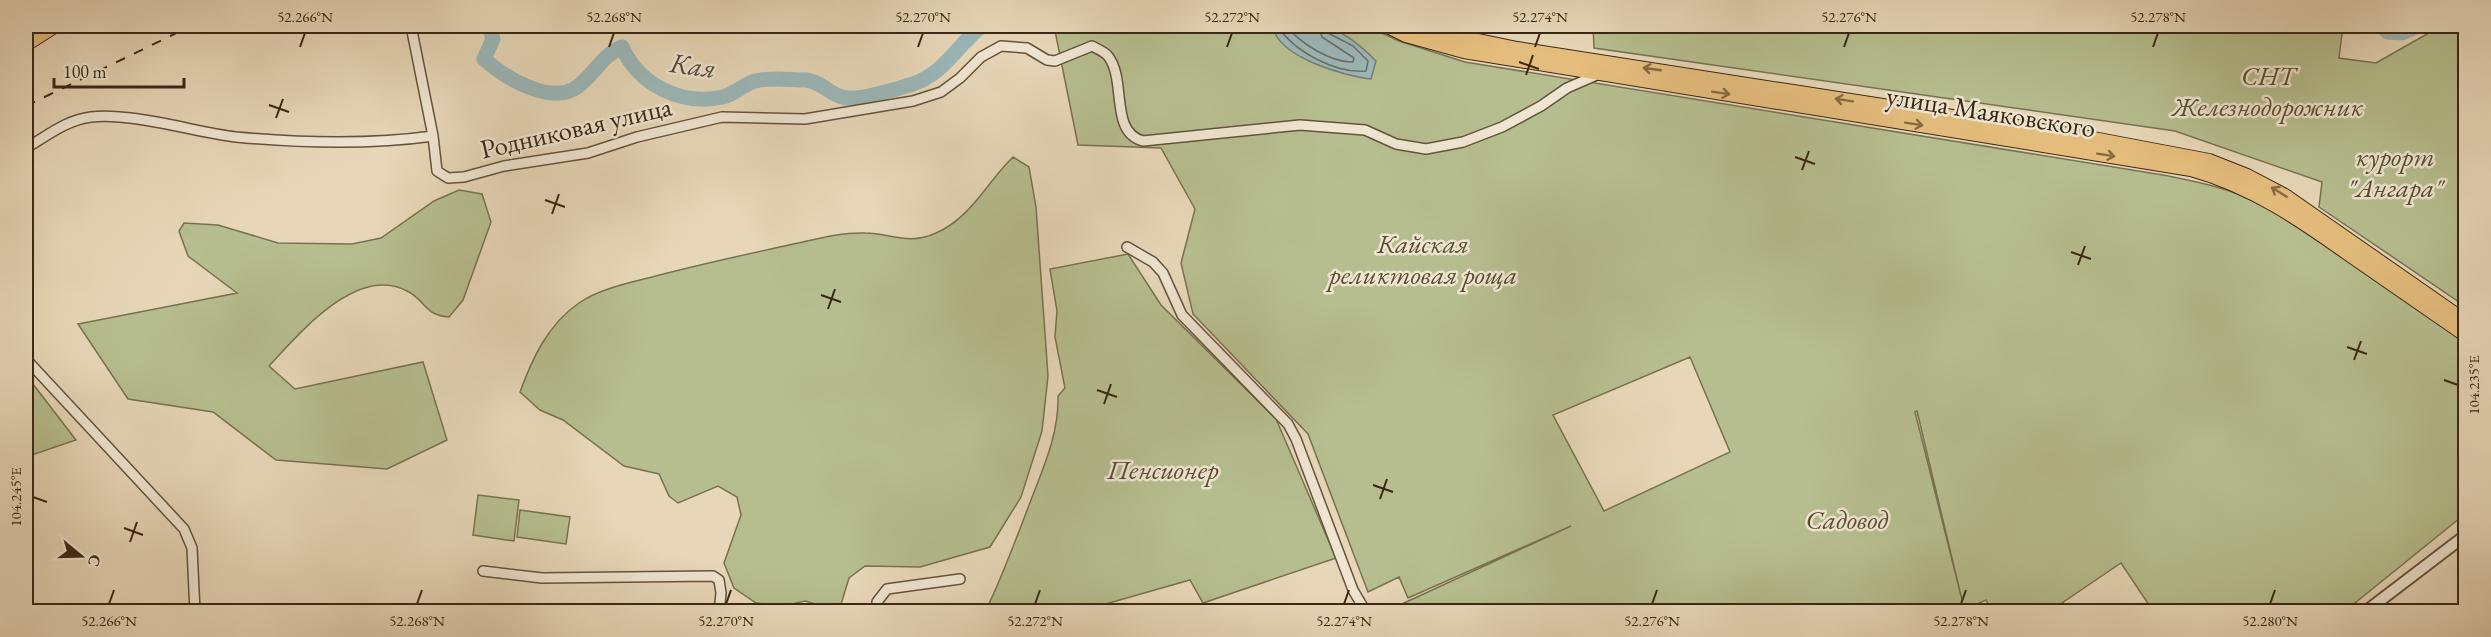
<svg xmlns="http://www.w3.org/2000/svg" width="2491" height="637" viewBox="0 0 2491 637" font-family="'EB Garamond',serif">
<rect width="100%" height="100%" fill="#e7d7b8"/>
<filter id="stains"><feTurbulence type="fractalNoise" baseFrequency=".00333" numOctaves="4"/><feColorMatrix values="0 0 0 0 .2 0 0 0 0 .09 0 0 0 0 .02 0 0 0 .5 -.17"/></filter>
<radialGradient id="worn" r=".72"><stop offset=".6" stop-color="#630" stop-opacity="0"/><stop offset="1" stop-color="#630" stop-opacity=".3"/></radialGradient>
<path fill="#b6be8f" stroke="#787251" stroke-width="1.5" fill-rule="evenodd" d="M1054,26H1367L1399,41L1465,62L2163,175C2192,181 2221,186 2247,198C2323,231 2397,293 2465,340V514L2345,611H2153L2121,563L2050,611H1992L1986,600L1965,609V612L1407,611L1404,603L1571,526L1408,598L1399,577L1368,592L1308,434L1193,314L1181,263L1195,209L1161,148L1078,145ZM1690,357L1730,452L1604,511L1553,415ZM1917,411L1962,600L1915,412Z
M1593,26H2343L2339,58L2376,63L2441,26H2465V306L2319,207L2322,182L2175,131L1594,48Z
M1013,157L1029,167L1036,207L1048,376L1042,431L1021,497L990,547L920,567L865,566L849,578L839,611L805,601L783,606L756,603L734,588L724,563L741,515L737,497L718,486L678,503L669,496L659,474L624,466L563,420L540,410L520,392C532,359 548,324 579,303C599,289 629,283 652,277C697,265 743,255 789,245C813,240 840,232 865,233C891,233 908,246 936,233C971,218 987,182 1013,157Z
M459,190L482,194L491,222L463,300L449,317C423,315 426,300 407,291C357,264 299,334 269,366L295,389L423,362L447,440L387,469L276,460L213,412L128,399L78,324L237,293L188,256L179,231L184,223L218,225L278,243L352,244L381,238L434,201Z
M1128,254L1161,305L1276,419L1336,558L1203,603L1190,580L1081,611H989L987,608C1004,573 1017,536 1031,500C1044,466 1059,433 1058,396L1065,388L1055,337L1057,311L1050,269Z
M26,375L76,440L26,457Z
M478,495L519,500L514,541L473,535Z
M520,510L570,517L566,544L517,537Z"/>
<path fill="#9bb7b9" stroke="#747d77" stroke-width="1.5" d="M1273,26C1325,25 1337,22 1376,61L1371,79C1344,76 1277,57 1273,26Z"/>
<g fill="none" stroke-linecap="round" stroke-linejoin="round">
<path stroke="#6a6f66" stroke-width="1.5" d="M1278,26C1293,51 1336,74 1366,71L1368,61L1353,46L1328,33L1325,26
M1287,26C1299,43 1332,63 1353,62L1354,58L1322,37L1318,26"/>
<path stroke="#9bb7b9" stroke-width="15" d="M489,26L493,39L484,59C504,77 551,106 577,87C594,75 602,55 622,47C639,85 681,106 723,97C735,94 744,84 755,81C770,77 790,80 805,80C818,80 830,94 842,97C859,102 896,89 913,84C945,73 957,45 982,26
M2381,26L2388,32L2402,33L2418,26"/>
<defs>
<path id="minor" d="M411,26L433,136L437,171L448,178L464,177L504,166L588,153L637,137L722,117L805,119L913,101L941,92L960,78L981,57L1001,46L1027,48L1047,60L1055,61L1092,46C1098,49 1105,52 1108,56C1127,80 1109,132 1143,141L1300,125L1365,130L1396,144L1426,149L1463,142L1502,127L1541,106L1567,88L1599,74
M26,148C47,136 66,120 91,117C130,112 195,132 236,137C301,143 369,145 433,136
M1127,247L1153,262L1163,273L1182,315L1288,424L1296,439L1353,590L1366,612
M26,359L184,529L192,548L195,612
M483,571L542,578L713,576L719,580L721,593L719,612
M877,612V602L887,589L960,579"/>
<path id="tertiary" d="M2365,612L2466,535"/>
<path id="primary" d="M1388,26L1406,35L1464,51L2191,169C2253,186 2301,220 2352,256C2390,282 2428,309 2466,335
M1421,26L1440,33L1517,49L2088,138L2209,161L2247,176L2285,196L2466,322
M26,29L33,26
M26,44L54,26"/>
</defs>
<use href="#minor" stroke="#65533c" stroke-width="12"/>
<use href="#tertiary" stroke="#65533c" stroke-width="14"/>
<use href="#primary" stroke="#3a2713" stroke-width="16"/>
<use href="#minor" stroke="#efe5d1" stroke-width="9"/>
<use href="#tertiary" stroke="#efe5d1" stroke-width="10"/>
<use href="#primary" stroke="#e4bc7c" stroke-width="14"/>
<path stroke="#3a2713" stroke-width="2" stroke-dasharray="10 10" stroke-linecap="butt" d="M26,106L191,26"/>
</g>
<defs><path id="oneway-shaft" d="M-6 0H5M1.5-3L5.5 0L1.5 3" fill="none" stroke-width="1.6" stroke-linecap="round" stroke-linejoin="round" transform="scale(1.5)"/></defs>
<g stroke="#866a42">
<use href="#oneway-shaft" transform="translate(1652 69) rotate(-172)"/>
<use href="#oneway-shaft" transform="translate(1721 93) rotate(9)"/>
<use href="#oneway-shaft" transform="translate(1844 100) rotate(-171)"/>
<use href="#oneway-shaft" transform="translate(1914 124) rotate(9)"/>
<use href="#oneway-shaft" transform="translate(2106 155) rotate(9)"/>
<use href="#oneway-shaft" transform="translate(2279 192) rotate(-148)"/>
</g>
<path fill="none" stroke="#3a2713" stroke-width="2" d="M300,47L305,33M609,47L614,33M918,47L923,33M1227,47L1232,33M1535,47L1540,33M1844,47L1849,33M2153,47L2158,33M1519,62L1539,69M1526,75L1533,55M269,105L289,112M276,118L283,99M1795,157L1815,164M1802,170L1809,151M545,200L565,207M552,214L559,194M2071,252L2091,259M2078,265L2085,246M821,295L841,302M828,309L835,289M2347,347L2367,354M2354,360L2361,341M2444,380L2458,385M1097,390L1117,397M1104,404L1111,384M1373,485L1393,492M33,497L47,502M1380,499L1387,479M124,528L143,535M130,542L137,522M109,604L114,590M417,604L422,590M726,604L731,590M1035,604L1040,590M1344,604L1349,590M1652,604L1657,590M1961,604L1966,590M2270,604L2275,590"/>
<g text-anchor="middle" stroke-width="5" stroke-linejoin="round" paint-order="stroke">
<g font-size="27" font-style="italic" fill="#594d32" stroke="#efe5d1">
<text x="2268" y="85">СНТ<tspan x="2268" dy="31">Железнодорожник</tspan></text>
<text x="2395" y="166">курорт<tspan x="2395" dy="31">"Ангара"</tspan></text>
<text x="1423" y="253">Кайская<tspan x="1423" dy="31">реликтовая роща</tspan></text>
<text x="1163" y="479">Пенсионер</text>
<text x="1847" y="529">Садовод</text>
</g>
<g font-size="27" fill="#3a2713" stroke="#efe5d1">
<text transform="translate(1991 112) rotate(9)" y="9">улица Маяковского</text>
<text transform="translate(576 128) rotate(-13)" y="9">Родниковая улица</text>
</g>
<g font-size="28" font-style="italic" fill="#524b3c" stroke="#efe5d1">
<text transform="translate(693 65) rotate(8)" y="10">Кая</text>
</g>
</g>
<rect width="2491" height="637" fill="none" stroke="#e7d7b8" stroke-width="66"/>
<g transform="translate(81 556) rotate(109)" stroke="#efe5d1" stroke-width="4.5" paint-order="stroke">
<path d="M0-4.5L10 22L0 15L-10 22Z" fill="#3a2713"/>
<text y="-9" font-size="16" font-weight="bold" text-anchor="middle" fill="#3a2713">С</text>
</g>
<path d="M54 78v9h130v-9" fill="none" stroke="#3a2713" stroke-width="3"/>
<text x="63" y="78" font-size="18" fill="#3a2713" stroke="#efe5d1" stroke-width="4.5" paint-order="stroke">100 m</text>
<rect x="33" y="33" width="2425" height="571" fill="none" stroke="#3a2713" stroke-width="2"/>
<g font-size="15" text-anchor="middle" fill="#3a2713">
<text x="305" y="22">52.266°N</text>
<text x="614" y="22">52.268°N</text>
<text x="923" y="22">52.270°N</text>
<text x="1232" y="22">52.272°N</text>
<text x="1540" y="22">52.274°N</text>
<text x="1849" y="22">52.276°N</text>
<text x="2158" y="22">52.278°N</text>
<text transform="translate(2474 385) rotate(-90)" y="5">104.235°E</text>
<text transform="translate(16 497) rotate(-90)" y="5">104.245°E</text>
<text x="109" y="626">52.266°N</text>
<text x="417" y="626">52.268°N</text>
<text x="726" y="626">52.270°N</text>
<text x="1035" y="626">52.272°N</text>
<text x="1344" y="626">52.274°N</text>
<text x="1652" y="626">52.276°N</text>
<text x="1961" y="626">52.278°N</text>
<text x="2270" y="626">52.280°N</text>
</g>
<rect width="100%" height="100%" filter="url(#stains)"/>
<rect width="100%" height="100%" fill="url(#worn)"/>
</svg>
